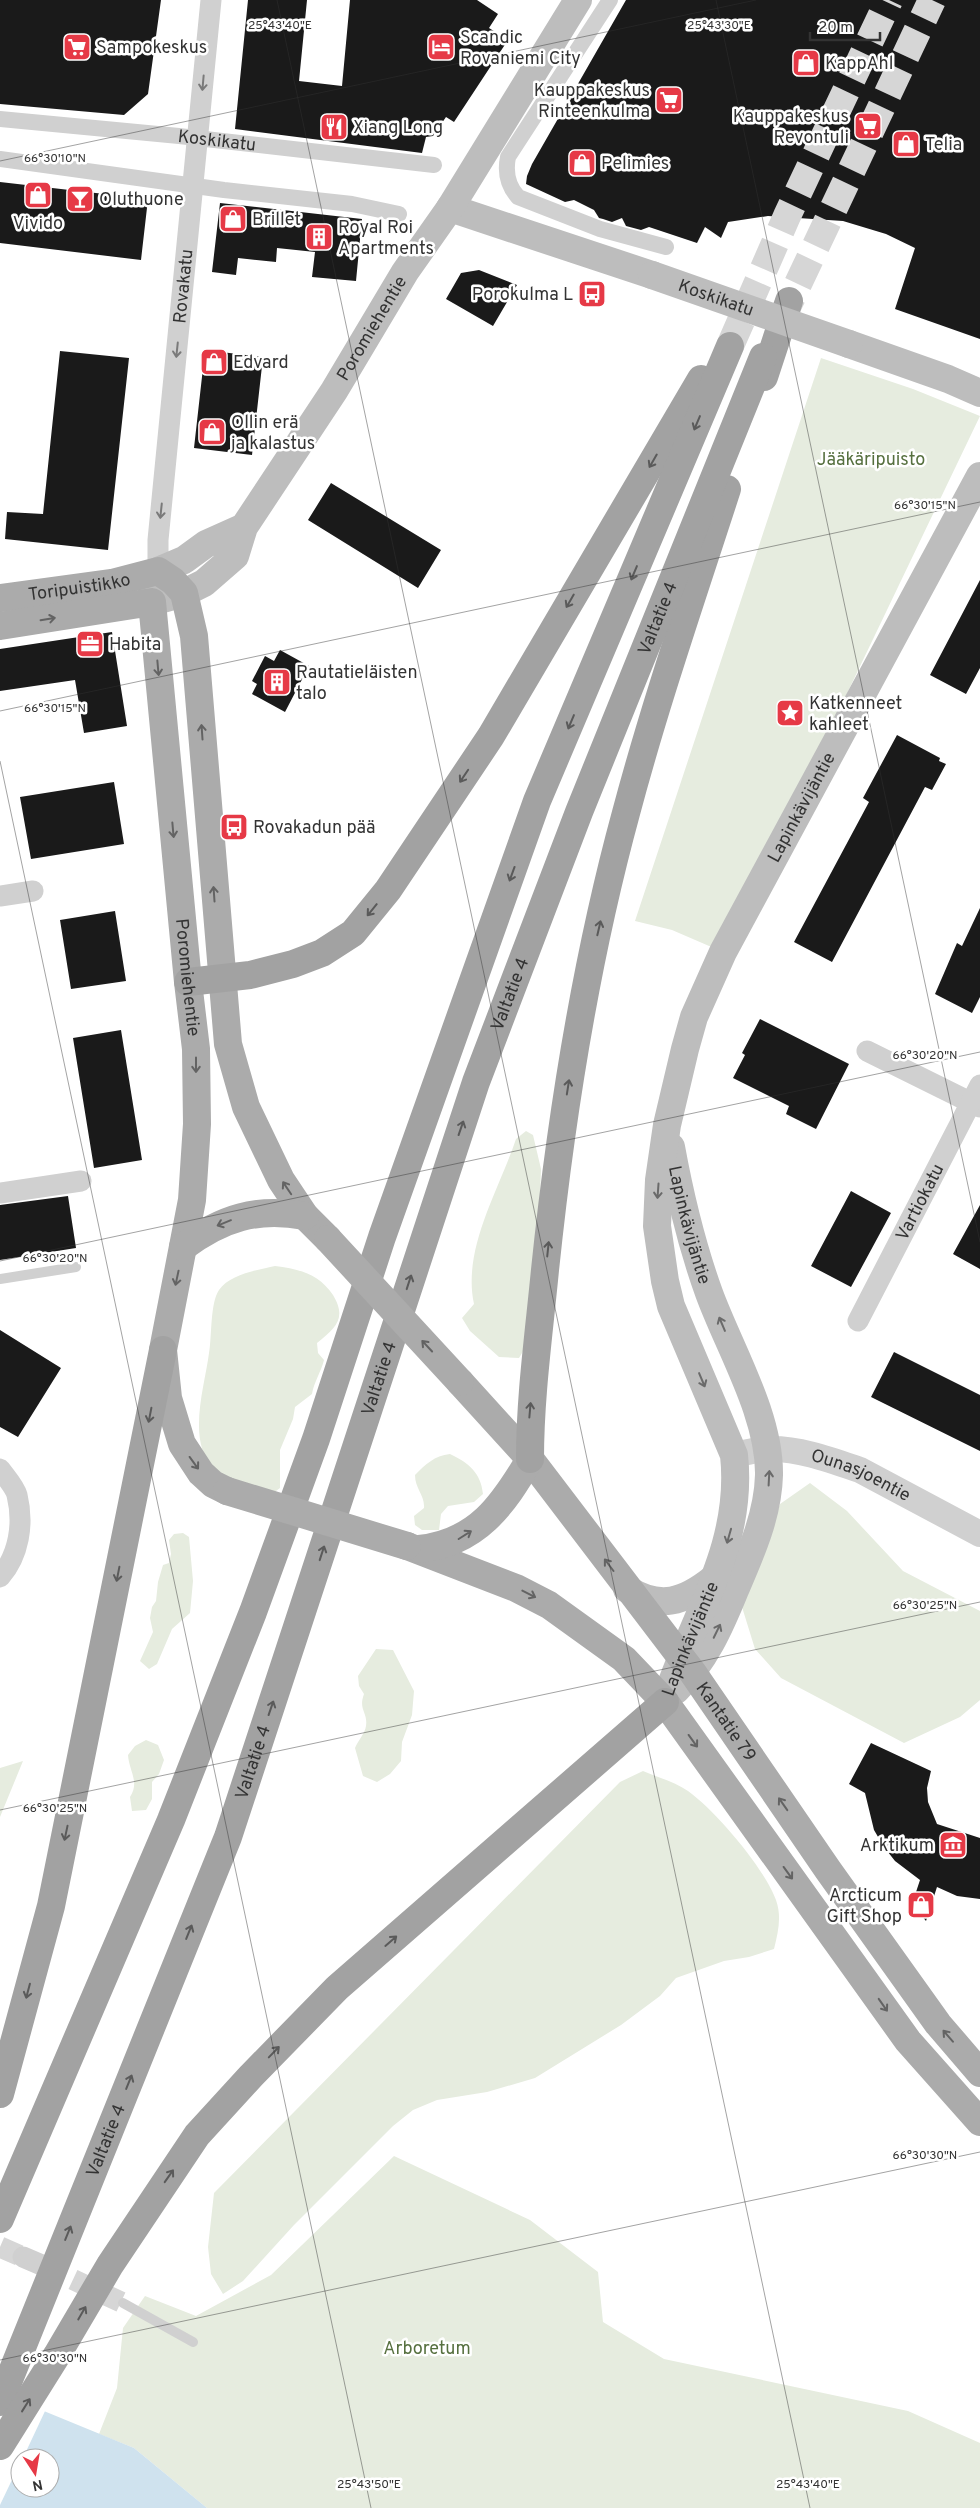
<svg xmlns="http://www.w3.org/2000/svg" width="980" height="2508" viewBox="0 0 980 2508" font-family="Overpass,sans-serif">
<rect width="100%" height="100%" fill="#fff"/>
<path fill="#e6ecdf" d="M821,358L913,389L980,416L723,952L672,930L635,921Z
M526,1131L533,1135L541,1169L539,1224L525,1348L519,1358L499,1357L470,1331L462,1318L474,1304C462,1249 499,1190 516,1139Z
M275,1266C299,1269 319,1274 333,1295C347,1318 336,1328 317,1343L318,1353L324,1360C321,1372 314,1382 312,1394L295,1407L293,1419L280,1450V1488L272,1494C257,1492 246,1487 233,1480C228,1477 220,1475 216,1471C185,1444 205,1386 209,1353C212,1336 210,1303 219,1290C230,1274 258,1270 275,1266Z
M450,1454C469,1463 481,1473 483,1494L474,1502L448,1506L441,1514L439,1530H422L415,1525L414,1516L424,1508C425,1495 415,1489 415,1475C426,1464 434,1456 450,1454Z
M810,1483L847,1511L903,1571L980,1611V1700L960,1717L904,1743L781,1678L755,1649L742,1607L780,1504Z
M183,1533L189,1537L193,1581L190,1613L172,1629L157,1664L149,1669L140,1661L153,1632L150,1618L152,1607L156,1601L158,1582L163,1565L169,1563L171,1554L169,1540L174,1534Z
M376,1649L393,1650L414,1691L412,1715L402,1742L401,1761L390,1774L377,1782L363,1776L355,1748C358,1741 365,1733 366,1726C368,1712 358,1710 364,1694L359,1686L358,1676Z
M146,1740L158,1745L164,1760L159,1774L152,1782V1799L146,1810L132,1811L130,1797C140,1782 129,1771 128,1755L135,1746Z
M23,1761L0,1817V1768Z
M643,1771C657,1777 675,1782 688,1791C716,1811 765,1869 776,1900C782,1917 778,1932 774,1949L749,1957L724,1961L676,1978L660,1996L621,2025L535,2078L487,2092L437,2100L413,2110L393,2126L294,2225L243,2281L223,2294L211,2274L208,2247L214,2193L620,1782Z
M394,2156L530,2220L598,2272L603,2322L664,2359L908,2411L980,2443V2508H207L134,2448L99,2434L117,2388L123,2328L145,2296L196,2316L271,2275Z"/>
<path fill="#cfe2ee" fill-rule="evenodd" d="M0,2393L134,2448L207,2508H0ZM20,2458H50V2488H20Z"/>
<path fill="#fff" d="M0,2391L46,2409L23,2458H20V2463L0,2505Z"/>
<path fill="#1a1a1a" d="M0,0H161L148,94L124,115L0,104Z
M248,0H307L299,81L342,86L350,0H477L498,14L489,28L508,40L454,122L446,117L433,136L426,137L422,153L235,129Z
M626,0H980V339L895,309L915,248L886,234L843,221L768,216L728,222L721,238L705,227L697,243L649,227L641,230L626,226L622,218L612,222L603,219L599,218L594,210L574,200L565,202L526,184L527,176L532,164Z
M0,182L148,199L141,260L0,243Z
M220,203L362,219L356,281L312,277L315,252L277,248L276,262L238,258L236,275L212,272Z
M479,270L517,285L493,326L446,299L461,273Z
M205,350L263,357L252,455L194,448Z
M60,351L129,358L108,550L5,539L7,512L43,514Z
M331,483L441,550L418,588L308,520Z
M980,580V668L966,694L930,675Z
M112,632L127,726L84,733L75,680L0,691V649Z
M280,650L309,666L285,712L252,694L257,684L252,681L265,656L274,661Z
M897,735L940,758L939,761L946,764L932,790L925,787L832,962L794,942L869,802L863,798Z
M114,782L124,844L31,859L20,797Z
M980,908V997L972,1013L935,994L957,943L962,946Z
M115,911L126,981L71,989L60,920Z
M760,1019L849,1064L816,1129L786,1114L789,1106L733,1078L745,1055L742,1053Z
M121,1030L142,1160L94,1168L73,1038Z
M851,1191L891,1213L851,1287L811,1266Z
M68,1196L76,1248L0,1260V1205Z
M980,1205V1269L953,1254Z
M0,1330L61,1368L18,1437L0,1427Z
M894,1352L980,1395V1451L871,1397Z
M871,1743L931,1771L927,1788L928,1802L937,1824L980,1838V1899L957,1896L937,1887L926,1921L912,1904L920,1880L895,1861L884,1847L874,1830L865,1793L849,1784Z"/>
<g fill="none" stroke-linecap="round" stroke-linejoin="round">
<path stroke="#d6d6d6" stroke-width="21" stroke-dasharray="21 11" stroke-linecap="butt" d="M0,2247L23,2257
M44,2266L123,2303"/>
<path stroke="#d6d6d6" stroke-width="28" stroke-dasharray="28 14" stroke-linecap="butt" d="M780,322L932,0
M730,346L787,216L889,0"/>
<path stroke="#d0d0d0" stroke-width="10" d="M0,1279L76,1267
M123,2303L193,2342"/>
<g stroke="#d0d0d0" stroke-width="16">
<path d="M610,0L508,157C505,172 508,186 518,197L600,229L666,247"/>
<path id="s1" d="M0,119L179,136L434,165"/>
<path d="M0,159L224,190L352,204L399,214"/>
</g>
<g stroke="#d0d0d0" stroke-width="21">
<path id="s2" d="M158,571V540L211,0"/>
<path d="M0,896L33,891"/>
<path d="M867,1051L980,1107"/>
<path d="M0,1193L81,1181"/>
<path id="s3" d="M858,1321L980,1085"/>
<path d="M0,1469C5,1476 15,1487 17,1495C24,1524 19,1555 0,1577"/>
<path d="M23,2257L44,2266"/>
</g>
<path stroke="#d0d0d0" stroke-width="26" id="s4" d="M734,1455C745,1453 757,1449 768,1449C799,1448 831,1460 860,1470L980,1534"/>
<g stroke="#bdbdbd" stroke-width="28">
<path d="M450,208L652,275"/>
<path d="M849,344L948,379L980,393"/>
<path id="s5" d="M244,527L206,544L184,560L158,571L152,602L184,593L204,583L235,556L244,527L334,391L405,272L450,208L578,0"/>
<path id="s6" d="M671,1147C680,1196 692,1246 709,1293C729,1348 770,1415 769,1475C768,1515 751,1553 735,1590C720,1627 705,1661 676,1690"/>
<path d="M627,1589C660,1610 684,1602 713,1579"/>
<path id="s7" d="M665,1702C692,1618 744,1547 734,1455L671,1306L665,1281L657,1226L659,1180L667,1125L685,1049L694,1017L723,952L980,476"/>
</g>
<g stroke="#ababab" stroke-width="28">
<path id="s8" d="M0,598L112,583L158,571L173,581L184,593L194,636L228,1044L246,1107L281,1180L305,1216L328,1239"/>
<path id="s9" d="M0,626L152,602L188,982L196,1049L197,1124L192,1200L163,1350L168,1398L182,1444L201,1473L213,1484L227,1491"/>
<path d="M183,1247C222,1218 257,1207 305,1216"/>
<path id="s10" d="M460,1382L530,1459L693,1673L828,1870L938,2024L980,2073"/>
<path d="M407,1546L516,1588L549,1605L624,1659L665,1702L908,2041L980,2122"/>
<path d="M419,1549C477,1543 503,1505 530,1459"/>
</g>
<g stroke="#a2a2a2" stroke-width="28">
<path d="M764,377L789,301"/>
<path d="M188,982L250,975L293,964L322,953L353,933L388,890L491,736L701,379"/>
<path d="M530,1459C530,1396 539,1333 545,1270C561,1116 585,963 626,813C655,704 692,597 727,489"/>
<path d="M0,2094L51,1906L163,1350"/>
<path d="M0,2219L171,1820L253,1612L316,1439L382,1237L537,801L730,346"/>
<path id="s11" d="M0,2402L228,1837L476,1082L579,812L763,357"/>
<path d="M0,2446L57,2355L110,2265L197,2135L251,2076L337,1988L665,1702"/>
</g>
<path stroke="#bdbdbd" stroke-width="28" id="s12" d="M652,275L849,344"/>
<path stroke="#ababab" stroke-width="28" d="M328,1239L460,1382
M227,1491L407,1546"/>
</g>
<defs><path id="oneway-shaft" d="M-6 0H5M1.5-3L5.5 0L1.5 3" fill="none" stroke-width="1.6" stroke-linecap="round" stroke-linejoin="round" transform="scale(1.25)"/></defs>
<g stroke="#7a7a7a">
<use href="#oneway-shaft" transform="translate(203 83) rotate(95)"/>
<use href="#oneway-shaft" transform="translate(177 350) rotate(96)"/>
<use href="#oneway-shaft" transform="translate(161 511) rotate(96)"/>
</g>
<g stroke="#5a5a5a">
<use href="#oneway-shaft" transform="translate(697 423) rotate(113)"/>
<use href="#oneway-shaft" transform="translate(653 461) rotate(120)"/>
<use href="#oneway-shaft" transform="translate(634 573) rotate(113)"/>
<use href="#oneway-shaft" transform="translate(570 601) rotate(120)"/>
<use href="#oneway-shaft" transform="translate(571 722) rotate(113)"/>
<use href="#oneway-shaft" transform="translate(464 776) rotate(124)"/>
<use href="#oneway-shaft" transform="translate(512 874) rotate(110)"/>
<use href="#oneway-shaft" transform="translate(372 910) rotate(129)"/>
<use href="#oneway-shaft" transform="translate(599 928) rotate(-77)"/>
<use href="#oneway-shaft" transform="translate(568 1087) rotate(-81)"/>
<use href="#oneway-shaft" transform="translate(461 1128) rotate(-71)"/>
<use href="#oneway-shaft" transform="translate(548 1249) rotate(-84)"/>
<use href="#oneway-shaft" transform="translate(409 1282) rotate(-72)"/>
<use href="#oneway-shaft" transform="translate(530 1410) rotate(-85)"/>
<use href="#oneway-shaft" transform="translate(150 1415) rotate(101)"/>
<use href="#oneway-shaft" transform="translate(322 1553) rotate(-72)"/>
<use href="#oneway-shaft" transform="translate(118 1574) rotate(101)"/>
<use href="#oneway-shaft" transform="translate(271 1708) rotate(-71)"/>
<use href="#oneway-shaft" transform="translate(66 1833) rotate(102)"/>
<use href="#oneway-shaft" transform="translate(189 1932) rotate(-68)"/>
<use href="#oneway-shaft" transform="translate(391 1941) rotate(-41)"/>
<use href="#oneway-shaft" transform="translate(28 1991) rotate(105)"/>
<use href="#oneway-shaft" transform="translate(274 2052) rotate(-46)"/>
<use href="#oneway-shaft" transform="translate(129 2082) rotate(-68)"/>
<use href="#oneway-shaft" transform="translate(169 2176) rotate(-55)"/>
<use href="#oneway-shaft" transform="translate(68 2233) rotate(-68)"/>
<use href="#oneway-shaft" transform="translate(82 2313) rotate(-60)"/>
<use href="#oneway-shaft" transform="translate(26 2405) rotate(-58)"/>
</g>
<g stroke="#636363">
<use href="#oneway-shaft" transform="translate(48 619) rotate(-9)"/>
<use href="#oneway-shaft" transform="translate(158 668) rotate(85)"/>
<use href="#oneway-shaft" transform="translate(202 732) rotate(-94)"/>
<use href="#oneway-shaft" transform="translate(173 830) rotate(85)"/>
<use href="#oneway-shaft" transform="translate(214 894) rotate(-94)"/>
<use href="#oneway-shaft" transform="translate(196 1065) rotate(90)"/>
<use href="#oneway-shaft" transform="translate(287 1188) rotate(-124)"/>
<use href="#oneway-shaft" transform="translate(224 1223) rotate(158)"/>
<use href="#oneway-shaft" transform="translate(177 1278) rotate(102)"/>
<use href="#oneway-shaft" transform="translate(427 1346) rotate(-133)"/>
<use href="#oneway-shaft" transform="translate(194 1463) rotate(54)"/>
<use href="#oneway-shaft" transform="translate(465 1535) rotate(-32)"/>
<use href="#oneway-shaft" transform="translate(609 1565) rotate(-127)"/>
<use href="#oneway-shaft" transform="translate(529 1594) rotate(27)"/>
<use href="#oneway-shaft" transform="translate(693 1741) rotate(54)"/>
<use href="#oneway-shaft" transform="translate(783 1804) rotate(-125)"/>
<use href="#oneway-shaft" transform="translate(788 1873) rotate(54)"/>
<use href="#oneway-shaft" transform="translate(883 2005) rotate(55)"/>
<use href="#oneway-shaft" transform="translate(948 2036) rotate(-131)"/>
</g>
<g stroke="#6a6a6a">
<use href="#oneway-shaft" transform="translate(658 1191) rotate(94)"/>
<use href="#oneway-shaft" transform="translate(722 1324) rotate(-113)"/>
<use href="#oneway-shaft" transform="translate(702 1380) rotate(67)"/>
<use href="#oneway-shaft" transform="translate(769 1478) rotate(-87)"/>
<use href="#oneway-shaft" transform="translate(729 1536) rotate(106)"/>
<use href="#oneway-shaft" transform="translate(717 1631) rotate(-64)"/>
</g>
<path fill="none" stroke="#333" stroke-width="1" stroke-opacity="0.45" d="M277,0L810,2508M716,0L980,1242M0,161L756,0M0,711L980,502M0,761L371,2508M0,1261L980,1052M0,1810L980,1602M0,2360L980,2152"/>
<defs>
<symbol id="supermarket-square" viewBox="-11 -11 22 22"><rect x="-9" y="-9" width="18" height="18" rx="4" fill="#e63946" stroke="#fff"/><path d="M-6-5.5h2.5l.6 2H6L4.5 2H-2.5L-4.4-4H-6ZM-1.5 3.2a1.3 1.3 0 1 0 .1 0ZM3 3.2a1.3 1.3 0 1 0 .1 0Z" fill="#fff"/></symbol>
<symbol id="hotel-square" viewBox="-11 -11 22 22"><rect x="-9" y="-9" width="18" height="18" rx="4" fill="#e63946" stroke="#fff"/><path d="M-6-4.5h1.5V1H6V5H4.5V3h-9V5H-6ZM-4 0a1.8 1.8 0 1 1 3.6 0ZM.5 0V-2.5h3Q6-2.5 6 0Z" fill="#fff"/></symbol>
<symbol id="shop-square" viewBox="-11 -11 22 22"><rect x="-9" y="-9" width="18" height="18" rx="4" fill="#e63946" stroke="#fff"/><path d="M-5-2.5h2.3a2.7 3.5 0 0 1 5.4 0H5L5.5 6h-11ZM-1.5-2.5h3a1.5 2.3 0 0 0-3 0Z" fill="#fff"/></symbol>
<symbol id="restaurant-square" viewBox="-11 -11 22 22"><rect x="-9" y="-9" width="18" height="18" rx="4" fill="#e63946" stroke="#fff"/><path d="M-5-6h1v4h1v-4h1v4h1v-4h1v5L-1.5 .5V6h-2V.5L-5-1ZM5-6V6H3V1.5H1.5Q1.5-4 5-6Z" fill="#fff"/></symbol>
<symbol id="bar-square" viewBox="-11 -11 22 22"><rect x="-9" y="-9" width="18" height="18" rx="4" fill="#e63946" stroke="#fff"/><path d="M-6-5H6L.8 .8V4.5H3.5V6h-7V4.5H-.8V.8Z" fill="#fff"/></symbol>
<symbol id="building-square" viewBox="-11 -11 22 22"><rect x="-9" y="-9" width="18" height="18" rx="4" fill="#e63946" stroke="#fff"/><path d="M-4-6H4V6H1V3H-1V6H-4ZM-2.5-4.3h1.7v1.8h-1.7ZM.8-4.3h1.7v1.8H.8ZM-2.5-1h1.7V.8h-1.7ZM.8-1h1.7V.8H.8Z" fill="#fff"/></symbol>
<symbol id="bus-square" viewBox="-11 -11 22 22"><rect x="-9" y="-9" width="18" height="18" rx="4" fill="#e63946" stroke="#fff"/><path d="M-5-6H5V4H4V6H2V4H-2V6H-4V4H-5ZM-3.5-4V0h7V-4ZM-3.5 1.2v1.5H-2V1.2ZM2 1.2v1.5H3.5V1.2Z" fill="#fff"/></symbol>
<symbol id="office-square" viewBox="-11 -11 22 22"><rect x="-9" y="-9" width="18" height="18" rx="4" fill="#e63946" stroke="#fff"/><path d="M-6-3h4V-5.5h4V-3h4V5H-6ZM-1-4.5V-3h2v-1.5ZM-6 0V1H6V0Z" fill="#fff"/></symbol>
<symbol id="sight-square" viewBox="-11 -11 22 22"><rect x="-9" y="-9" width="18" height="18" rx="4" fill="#e63946" stroke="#fff"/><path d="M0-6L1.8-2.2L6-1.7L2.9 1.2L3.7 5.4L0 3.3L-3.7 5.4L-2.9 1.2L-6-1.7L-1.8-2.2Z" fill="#fff"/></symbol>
<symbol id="museum-square" viewBox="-11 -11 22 22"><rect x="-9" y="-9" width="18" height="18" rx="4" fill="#e63946" stroke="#fff"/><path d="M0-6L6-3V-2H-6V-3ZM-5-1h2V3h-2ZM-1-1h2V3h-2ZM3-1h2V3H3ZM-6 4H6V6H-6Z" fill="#fff"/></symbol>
</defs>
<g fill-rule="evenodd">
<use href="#supermarket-square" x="61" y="31" width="32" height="32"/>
<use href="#hotel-square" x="425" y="31" width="32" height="32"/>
<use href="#shop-square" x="790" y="47" width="32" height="32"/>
<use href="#supermarket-square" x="653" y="84" width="32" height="32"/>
<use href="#supermarket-square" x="852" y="110" width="32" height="32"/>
<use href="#restaurant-square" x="318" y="111" width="32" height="32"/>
<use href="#shop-square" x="890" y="128" width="32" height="32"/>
<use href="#shop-square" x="566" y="147" width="32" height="32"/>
<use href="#shop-square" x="22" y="179" width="32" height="32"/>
<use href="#bar-square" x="64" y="183" width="32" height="32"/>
<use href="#shop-square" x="217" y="203" width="32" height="32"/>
<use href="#building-square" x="303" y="221" width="32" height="32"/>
<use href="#bus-square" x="576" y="278" width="32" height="32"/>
<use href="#shop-square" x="198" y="346" width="32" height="32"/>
<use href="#shop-square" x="196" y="416" width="32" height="32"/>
<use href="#office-square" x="74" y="628" width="32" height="32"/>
<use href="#building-square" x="261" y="666" width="32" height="32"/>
<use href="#sight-square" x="774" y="697" width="32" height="32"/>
<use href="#bus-square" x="218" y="811" width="32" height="32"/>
<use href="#museum-square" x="937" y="1829" width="32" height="32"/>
<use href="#shop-square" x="905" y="1889" width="32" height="32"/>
</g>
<g text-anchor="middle" stroke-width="5" stroke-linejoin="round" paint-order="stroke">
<g font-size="18" fill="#333" stroke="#fff" text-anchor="start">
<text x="460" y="43">Scandic<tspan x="460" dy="21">Rovaniemi City</tspan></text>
<text x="96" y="53">Sampokeskus</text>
<text x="825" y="69">KappAhl</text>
<text x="650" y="96" text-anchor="end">Kauppakeskus<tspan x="650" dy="21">Rinteenkulma</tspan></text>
<text x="849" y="122" text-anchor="end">Kauppakeskus<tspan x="849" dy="21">Revontuli</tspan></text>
<text x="353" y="133">Xiang Long</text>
<text x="925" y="150">Telia</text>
<text x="601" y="169">Pelimies</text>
<text x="99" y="205">Oluthuone</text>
<text x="252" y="225">Brillet</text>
<text x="38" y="229" text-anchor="middle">Vivido</text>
<text x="338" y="233">Royal Roi<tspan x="338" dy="21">Apartments</tspan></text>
<text x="573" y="300" text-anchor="end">Porokulma L</text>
<text x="233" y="368">Edvard</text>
<text x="231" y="428">Ollin erä<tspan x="231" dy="21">ja kalastus</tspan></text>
<text x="109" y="650">Habita</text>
<text x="296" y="678">Rautatieläisten<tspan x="296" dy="21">talo</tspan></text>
<text x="809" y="709">Katkenneet<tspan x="809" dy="21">kahleet</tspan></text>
<text x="253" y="833">Rovakadun pää</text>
<text x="934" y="1851" text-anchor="end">Arktikum</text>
<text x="902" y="1901" text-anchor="end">Arcticum<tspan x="902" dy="21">Gift Shop</tspan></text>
</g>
<g font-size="18" fill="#333" stroke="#fff">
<text dy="6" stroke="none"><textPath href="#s1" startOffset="218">Koskikatu</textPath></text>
<text dy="6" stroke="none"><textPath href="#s2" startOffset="286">Rovakatu</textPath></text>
<text dy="6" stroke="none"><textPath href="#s12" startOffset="68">Koskikatu</textPath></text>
<text dy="6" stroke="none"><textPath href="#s5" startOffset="492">Poromiehentie</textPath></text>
<text dy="6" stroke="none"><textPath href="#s8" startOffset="80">Toripuistikko</textPath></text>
<text dy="6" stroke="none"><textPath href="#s11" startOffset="1902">Valtatie 4</textPath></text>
<text dy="6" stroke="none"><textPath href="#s7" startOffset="951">Lapinkävijäntie</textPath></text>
<text dy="6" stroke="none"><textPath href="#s9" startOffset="531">Poromiehentie</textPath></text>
<text dy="6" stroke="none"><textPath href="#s11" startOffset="1498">Valtatie 4</textPath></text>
<text dy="6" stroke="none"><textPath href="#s3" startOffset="134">Vartiokatu</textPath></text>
<text dy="6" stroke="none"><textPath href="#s6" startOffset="80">Lapinkävijäntie</textPath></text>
<text dy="6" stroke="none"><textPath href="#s11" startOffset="1092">Valtatie 4</textPath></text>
<text dy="6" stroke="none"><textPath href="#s4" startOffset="132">Ounasjoentie</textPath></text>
<text dy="6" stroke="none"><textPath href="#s7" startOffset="68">Lapinkävijäntie</textPath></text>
<text dy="6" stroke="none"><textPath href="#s10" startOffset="432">Kantatie 79</textPath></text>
<text dy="6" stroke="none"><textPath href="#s11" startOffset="688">Valtatie 4</textPath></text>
<text dy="6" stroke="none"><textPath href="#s11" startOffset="282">Valtatie 4</textPath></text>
</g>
<g font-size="18" fill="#56703f" stroke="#fff">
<text x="871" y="465">Jääkäripuisto</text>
<text x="427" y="2354">Arboretum</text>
</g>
</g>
<g font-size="12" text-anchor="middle" fill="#333" stroke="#fff" stroke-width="5" stroke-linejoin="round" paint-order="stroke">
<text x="280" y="29">25°43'40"E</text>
<text x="719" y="29">25°43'30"E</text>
<text x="55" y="162">66°30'10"N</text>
<text x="925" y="509">66°30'15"N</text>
<text x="55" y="712">66°30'15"N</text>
<text x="925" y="1059">66°30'20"N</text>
<text x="55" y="1262">66°30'20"N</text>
<text x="925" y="1609">66°30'25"N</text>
<text x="55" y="1812">66°30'25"N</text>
<text x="925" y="2159">66°30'30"N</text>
<text x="55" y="2362">66°30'30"N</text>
<text x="369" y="2488">25°43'50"E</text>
<text x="808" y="2488">25°43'40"E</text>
</g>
<g transform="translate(35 2473) rotate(168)"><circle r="24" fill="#ffffff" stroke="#adadad"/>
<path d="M0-4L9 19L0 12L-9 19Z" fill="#e63946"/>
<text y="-8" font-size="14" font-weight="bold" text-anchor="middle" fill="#333333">N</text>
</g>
<path d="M810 32v8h70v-8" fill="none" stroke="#333333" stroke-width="2.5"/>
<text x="818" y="32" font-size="15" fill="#333333" stroke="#ffffff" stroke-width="4" paint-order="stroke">20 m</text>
</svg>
